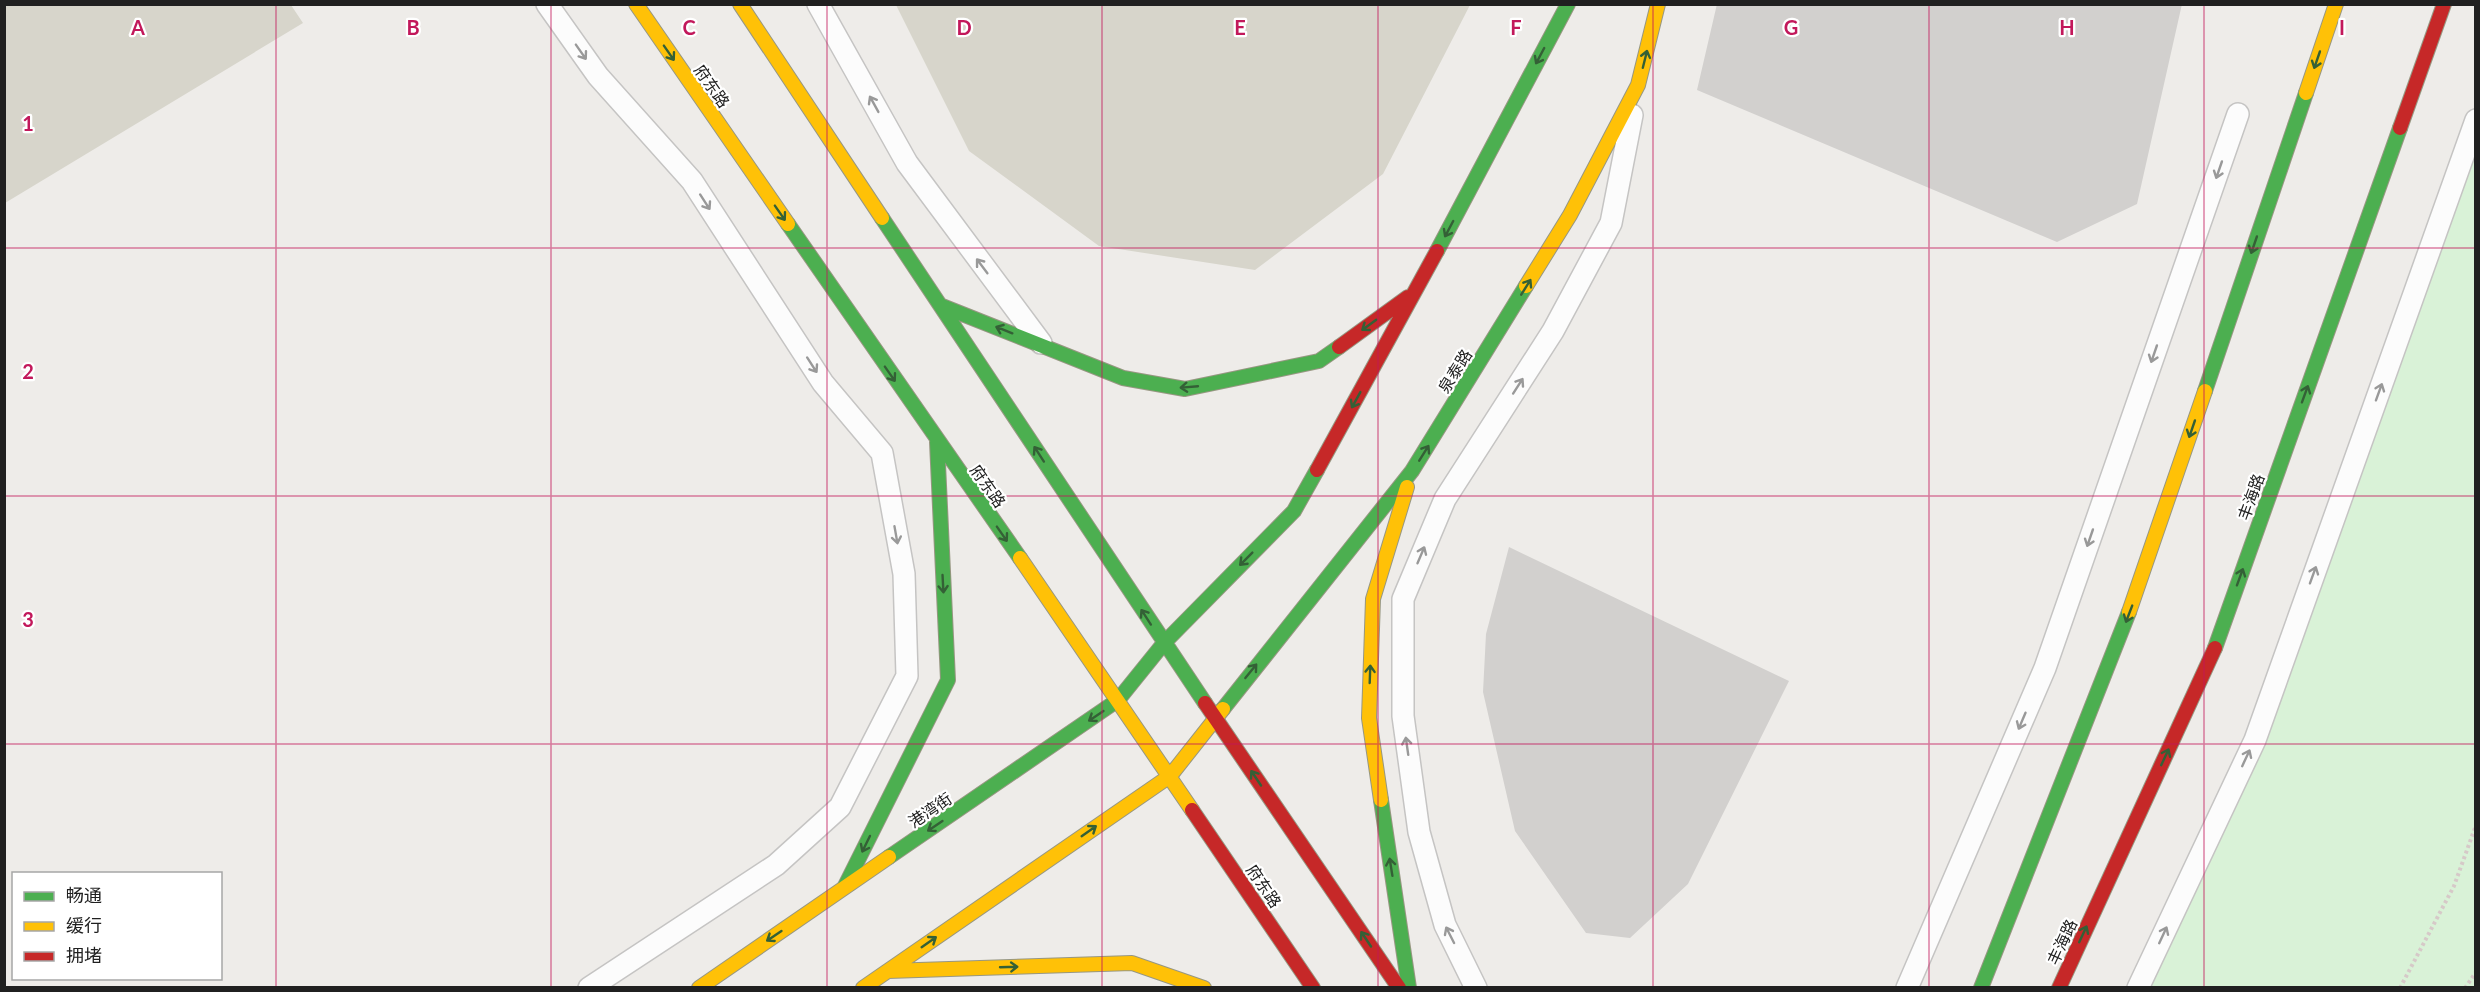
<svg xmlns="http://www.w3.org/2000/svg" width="2480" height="992" viewBox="0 0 2480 992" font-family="Lato,'Noto Sans SC',sans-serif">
<rect width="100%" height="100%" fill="#eeece9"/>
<path fill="#d7d5cb" d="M5,4L291,5L303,23L5,203Z
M896,5H1470L1383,174L1255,270L1099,246L969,151Z"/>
<path fill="#d9f2d7" d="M2475,120V987L2138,988L2255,740Z"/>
<path fill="#d2d0ce" d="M1717,4H2182L2137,204L2057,242L1697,90Z
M1509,547L1789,681L1688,884L1630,938L1586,933L1515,831L1483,692L1486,634Z"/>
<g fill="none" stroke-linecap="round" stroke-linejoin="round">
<defs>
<path id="lane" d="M547,4L598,76L692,181L823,383L882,453L904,574L907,676L840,807L776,865L589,988
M818,4L907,163L1041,343
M1476,988L1445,925L1419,832L1403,716V599L1445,499L1553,331L1611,223L1632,115
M1907,988L2045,668L2238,114
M2138,988L2255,740L2476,120"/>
<path id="fast" d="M882,218L1205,703
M788,224L1020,558
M1437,251L1568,4
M942,306L1123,378L1185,389L1319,361L1339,347
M2205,391L2306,93
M2215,648L2400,128
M1223,709L1412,471L1526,286
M1381,800L1409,988
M889,857L1118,700L1164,643L1294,511L1317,470
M845,886L948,680L937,442
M1981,988L2129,612"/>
<path id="slow" d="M636,4L788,224
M740,4L882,218
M2306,93L2336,4
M1526,286L1570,215L1638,85L1658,4
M1020,558L1192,810
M2129,612L2205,391
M1381,800L1369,718L1373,599L1407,487
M888,971L1132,963L1204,988
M699,988L889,857
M863,988L1170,776L1223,709"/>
<path id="jam" d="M2400,128L2444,4
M1339,347L1408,297
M1317,470L1437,251
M1205,703L1399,988
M1192,810L1313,988
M2059,988L2215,648"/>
</defs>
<use href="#lane" stroke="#c5c4c3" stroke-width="24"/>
<use href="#fast" stroke="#979782" stroke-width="16"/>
<use href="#slow" stroke="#979782" stroke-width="16"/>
<use href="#jam" stroke="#979782" stroke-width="16"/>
<path stroke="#d6c9c8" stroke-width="4" stroke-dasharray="3 3" stroke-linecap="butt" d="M2400,988L2454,886L2476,825
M2465,988L2476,972"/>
<use href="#lane" stroke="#fcfcfc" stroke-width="21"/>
<use href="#fast" stroke="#4caf50" stroke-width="14"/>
<use href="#slow" stroke="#ffc107" stroke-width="14"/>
<use href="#jam" stroke="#c62828" stroke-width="14"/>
</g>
<defs><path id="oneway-shaft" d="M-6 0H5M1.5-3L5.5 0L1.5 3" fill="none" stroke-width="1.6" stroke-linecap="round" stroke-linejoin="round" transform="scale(1.5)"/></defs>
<g stroke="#999">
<use href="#oneway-shaft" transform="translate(581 52) rotate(55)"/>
<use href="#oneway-shaft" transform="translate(874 104) rotate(-119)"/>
<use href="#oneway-shaft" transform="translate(2219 170) rotate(109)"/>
<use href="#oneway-shaft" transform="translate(705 202) rotate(57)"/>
<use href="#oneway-shaft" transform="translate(982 266) rotate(-127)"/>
<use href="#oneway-shaft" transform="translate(2154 354) rotate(109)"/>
<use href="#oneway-shaft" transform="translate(812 365) rotate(57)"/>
<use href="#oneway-shaft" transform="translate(1518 386) rotate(-57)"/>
<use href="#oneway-shaft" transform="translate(2379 392) rotate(-70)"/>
<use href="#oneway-shaft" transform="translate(896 535) rotate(80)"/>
<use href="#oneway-shaft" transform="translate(2090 538) rotate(109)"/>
<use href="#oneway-shaft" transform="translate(1421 555) rotate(-67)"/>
<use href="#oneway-shaft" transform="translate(2313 575) rotate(-70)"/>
<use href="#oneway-shaft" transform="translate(2022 721) rotate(113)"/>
<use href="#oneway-shaft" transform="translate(1407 746) rotate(-98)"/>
<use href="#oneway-shaft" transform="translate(2246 758) rotate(-65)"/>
<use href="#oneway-shaft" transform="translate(1450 935) rotate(-117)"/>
<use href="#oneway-shaft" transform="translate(2163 935) rotate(-65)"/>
</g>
<g stroke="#346036">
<use href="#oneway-shaft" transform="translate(669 53) rotate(55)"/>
<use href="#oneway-shaft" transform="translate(1540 56) rotate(118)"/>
<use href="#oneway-shaft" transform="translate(1645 59) rotate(-76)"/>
<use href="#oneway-shaft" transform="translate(2317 60) rotate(109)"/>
<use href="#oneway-shaft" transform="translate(780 213) rotate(55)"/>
<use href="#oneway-shaft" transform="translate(1449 229) rotate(118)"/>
<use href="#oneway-shaft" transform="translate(2254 245) rotate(109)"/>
<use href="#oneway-shaft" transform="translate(1526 287) rotate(-58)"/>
<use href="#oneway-shaft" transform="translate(1369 325) rotate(144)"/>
<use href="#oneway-shaft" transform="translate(1004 330) rotate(-158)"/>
<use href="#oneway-shaft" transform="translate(890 374) rotate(55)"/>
<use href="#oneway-shaft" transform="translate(1189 387) rotate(175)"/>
<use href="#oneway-shaft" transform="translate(2305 394) rotate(-70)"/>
<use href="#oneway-shaft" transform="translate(1356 400) rotate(119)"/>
<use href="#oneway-shaft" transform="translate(2192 429) rotate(109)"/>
<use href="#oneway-shaft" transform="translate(1424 453) rotate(-58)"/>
<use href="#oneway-shaft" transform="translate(1039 454) rotate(-123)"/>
<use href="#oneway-shaft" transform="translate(1002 534) rotate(55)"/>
<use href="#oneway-shaft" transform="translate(1246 559) rotate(135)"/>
<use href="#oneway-shaft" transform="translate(2240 577) rotate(-70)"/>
<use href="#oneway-shaft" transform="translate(943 584) rotate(87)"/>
<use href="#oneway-shaft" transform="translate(2129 614) rotate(111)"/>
<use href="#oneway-shaft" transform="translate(1146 617) rotate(-123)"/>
<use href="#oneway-shaft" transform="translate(1251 671) rotate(-51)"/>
<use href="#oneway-shaft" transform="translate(1370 674) rotate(-88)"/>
<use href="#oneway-shaft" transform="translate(1096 716) rotate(146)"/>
<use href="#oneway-shaft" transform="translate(2165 757) rotate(-65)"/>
<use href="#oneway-shaft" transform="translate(1256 778) rotate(-124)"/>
<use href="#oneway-shaft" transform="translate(935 826) rotate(146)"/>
<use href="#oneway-shaft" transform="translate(1089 831) rotate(-35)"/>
<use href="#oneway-shaft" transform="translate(866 844) rotate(116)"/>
<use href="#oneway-shaft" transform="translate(1391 867) rotate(-99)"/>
<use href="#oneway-shaft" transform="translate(2083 934) rotate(-65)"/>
<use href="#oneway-shaft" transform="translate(774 936) rotate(146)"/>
<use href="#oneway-shaft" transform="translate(1366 939) rotate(-124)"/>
<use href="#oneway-shaft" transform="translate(929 942) rotate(-35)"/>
<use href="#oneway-shaft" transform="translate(1009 967) rotate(-2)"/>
</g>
<path fill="none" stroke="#c2185b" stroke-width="1.5" stroke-opacity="0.55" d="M276,4V988M551,4V988M827,4V988M1102,4V988M1378,4V988M1653,4V988M1929,4V988M2204,4V988M4,248H2476M4,496H2476M4,744H2476"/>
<g text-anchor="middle" stroke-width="4.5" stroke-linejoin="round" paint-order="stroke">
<g font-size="16" fill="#202020" stroke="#fff">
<text transform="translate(712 86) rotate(55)" y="6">府东路</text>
<text transform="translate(1455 371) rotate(-58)" y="6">泉泰路</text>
<text transform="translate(988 486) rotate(55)" y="6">府东路</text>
<text transform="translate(2251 497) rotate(-70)" y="6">丰海路</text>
<text transform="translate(930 810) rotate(-34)" y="6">港湾街</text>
<text transform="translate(1264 886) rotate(56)" y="6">府东路</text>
<text transform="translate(2062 942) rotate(-65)" y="6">丰海路</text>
</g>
</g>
<g font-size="20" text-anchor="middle" font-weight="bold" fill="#c2185b" stroke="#fff" stroke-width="4.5" stroke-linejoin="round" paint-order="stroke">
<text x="138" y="35">A</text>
<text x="413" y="35">B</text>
<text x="689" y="35">C</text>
<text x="964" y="35">D</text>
<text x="1240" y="35">E</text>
<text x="1516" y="35">F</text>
<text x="1791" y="35">G</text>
<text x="2067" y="35">H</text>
<text x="2342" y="35">I</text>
<text x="28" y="131">1</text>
<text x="28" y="379">2</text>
<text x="28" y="627">3</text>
</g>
<rect width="2480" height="992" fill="none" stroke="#202020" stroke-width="12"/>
<rect x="12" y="872" width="210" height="108" fill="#ffffff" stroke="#a6a6a6" stroke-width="1.5"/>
<rect x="24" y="892" width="30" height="9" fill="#4caf50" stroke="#a6a6a6" stroke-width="1.5"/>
<text x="66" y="902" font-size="18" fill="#202020">畅通</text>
<rect x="24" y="922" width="30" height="9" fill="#ffc107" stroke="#a6a6a6" stroke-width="1.5"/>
<text x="66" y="932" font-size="18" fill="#202020">缓行</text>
<rect x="24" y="952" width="30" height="9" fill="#c62828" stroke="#a6a6a6" stroke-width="1.5"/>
<text x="66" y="962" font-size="18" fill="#202020">拥堵</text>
</svg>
